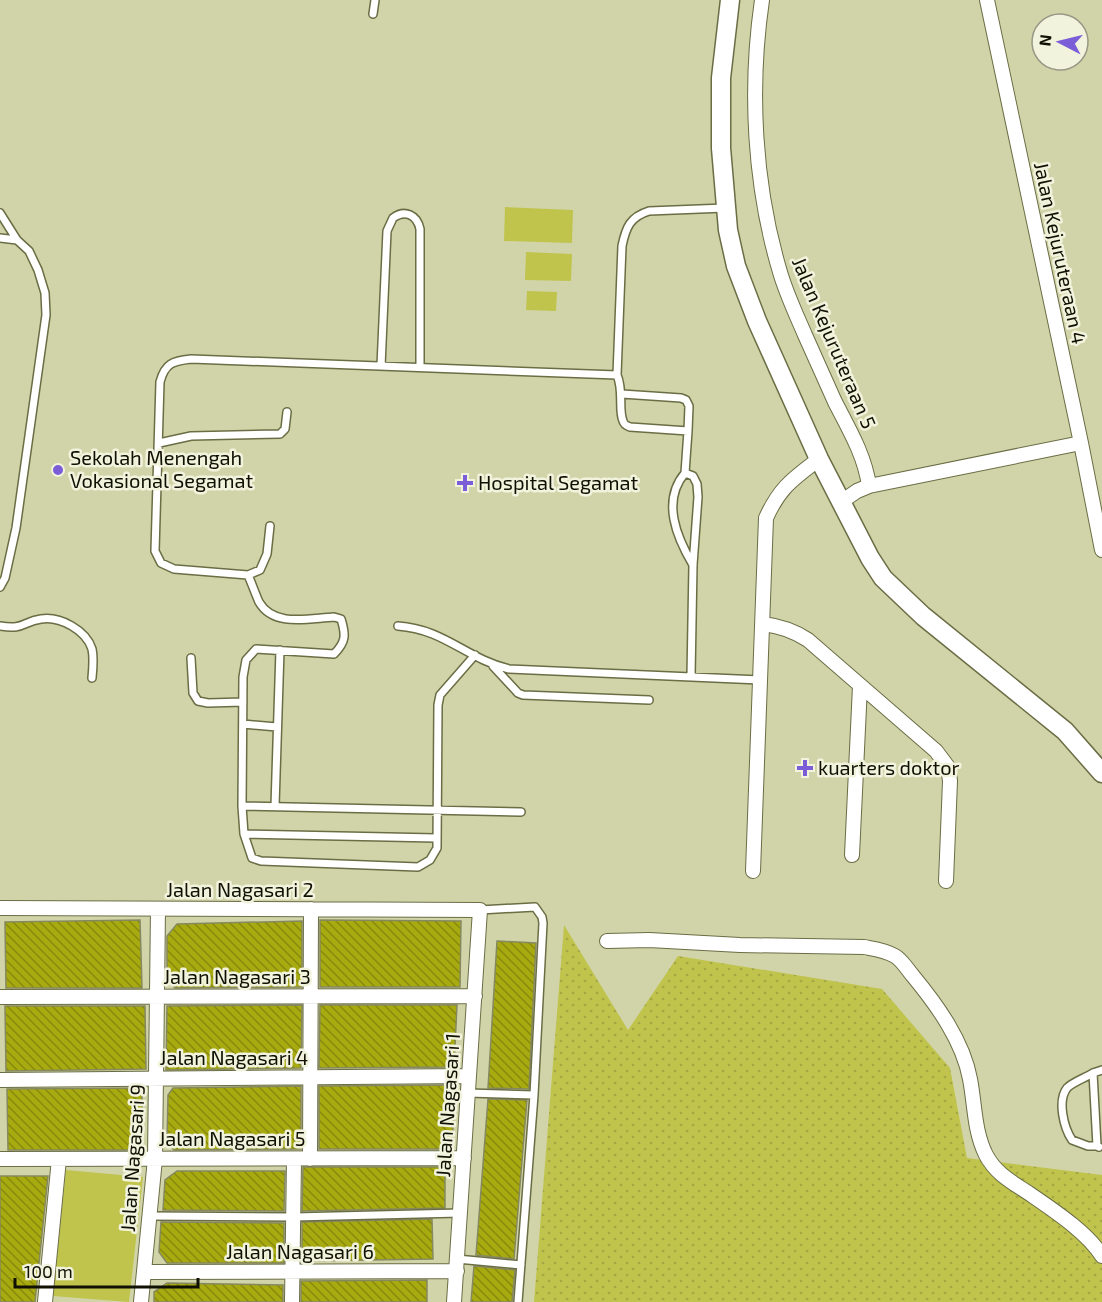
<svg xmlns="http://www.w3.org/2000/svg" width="1102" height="1302" viewBox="0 0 1102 1302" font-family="'Exo 2',sans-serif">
<defs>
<pattern id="grass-dots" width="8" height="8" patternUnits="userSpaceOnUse" patternTransform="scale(1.5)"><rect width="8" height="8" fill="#c0c44d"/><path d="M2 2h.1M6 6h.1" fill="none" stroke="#a4a742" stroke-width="1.8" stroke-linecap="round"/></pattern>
<pattern id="building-back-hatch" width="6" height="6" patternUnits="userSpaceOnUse" patternTransform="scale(1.5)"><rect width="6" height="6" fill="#a8ab10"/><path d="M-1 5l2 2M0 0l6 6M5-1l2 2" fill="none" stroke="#878a0d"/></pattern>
</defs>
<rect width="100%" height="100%" fill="#d1d4a8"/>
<path fill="url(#grass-dots)" d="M564,925L628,1030L678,956L882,989L950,1068L967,1158L1102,1175V1302H534Z"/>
<path fill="#c0c44d" d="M505,207L573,210L572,243L504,241Z
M526,252L572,254L571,281L525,280Z
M527,291L557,292L556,311L526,310Z
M66,1170L143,1177L129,1302L53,1296Z"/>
<path fill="url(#building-back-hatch)" stroke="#86895f" stroke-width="1.5" d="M140,920L142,988H6L5,922Z
M320,920L461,921L460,987H320Z
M302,921V987L175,988L167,979V936L177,924Z
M497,941L536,943L529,1089L488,1088Z
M302,1005L301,1068L166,1070L167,1006Z
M320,1005H457L454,1067L319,1068Z
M5,1006H145L146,1069L6,1071Z
M455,1085L452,1149H319V1086Z
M301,1086V1149L174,1150L167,1142L168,1095L173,1088Z
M142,1088V1150H8L7,1089Z
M488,1099L527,1100L514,1259L476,1255Z
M303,1167H445V1208L302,1211Z
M177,1171H285L284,1211L163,1210L165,1180Z
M0,1176H48L35,1302H0Z
M432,1219L433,1259L302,1261V1222Z
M161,1222L284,1223V1263H167L159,1252Z
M474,1266L515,1270L512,1302H471Z
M427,1280V1302H301V1281Z
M167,1283L283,1285V1302H154V1292Z"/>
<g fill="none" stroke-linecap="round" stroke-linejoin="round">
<defs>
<path id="service" d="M373,14L375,0
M0,213L17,240L29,251L38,270L45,293L46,315L16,528L5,578L0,587
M0,238L17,240
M381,366L387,231L393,218C405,209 417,215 420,229V367
M622,394L681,398L686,400L689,406L688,431
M159,443L191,436L280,434L285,429L287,412
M685,473L688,431L630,427C626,425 625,426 623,421C618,409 624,391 617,375L622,246C626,227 630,217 649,211L725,208
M270,526L267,554L260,570L248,575L174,569L161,563L155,551L160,382C165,363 173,361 191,359L617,375
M248,575C252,584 255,593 259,602C274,628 310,618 334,617L341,619C346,635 346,642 334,654L256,649L246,660L243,677L242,806L244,834L252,858L261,861L418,867L430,860L437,848L438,705L440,695L475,655
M0,626C24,630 22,622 41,619C60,616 86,630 92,649C94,658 93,668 92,678
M398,626C444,629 467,659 509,669L760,680
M191,658L193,693L198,701L208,703L243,702
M493,666L518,693L523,695L649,700
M691,676L693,565L698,497L697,484L693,476L685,473C661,501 677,538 693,565
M243,724L277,727
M242,806L521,812
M275,806L280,650
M244,834L436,838
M480,910L535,907L542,917L543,923L534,1095L518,1302
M1093,1073C1085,1078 1073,1082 1067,1088C1057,1101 1064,1128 1072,1140L1088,1146H1097
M468,1093L534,1095
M1099,1147L1097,1146L1093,1073L1102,1070
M150,1216L294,1217L460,1213
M457,1259L521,1265"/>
<path id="minor" d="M762,0C749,89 754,185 780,272C786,293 796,314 805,335C815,357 825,380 835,402C849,429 865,456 869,486
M987,0L1081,443L1102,550
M841,502L857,491L869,486L1081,443
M763,624C780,626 793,630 808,640L936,751L948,767L950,781L946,881
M852,855L860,686
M753,871L766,518C780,487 793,479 819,459
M0,908L480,910L454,1302
M607,941L649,940L740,945L864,947C875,949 885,950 895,956C902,960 907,969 913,976C937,1005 963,1041 970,1079C975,1105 974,1131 986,1155C996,1174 1012,1182 1030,1194C1053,1210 1087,1232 1102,1256
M0,997L475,996
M0,1080L469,1076
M0,1159L464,1158
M310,1159L311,909
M144,1272L457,1271
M45,1302L59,1159
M141,1302L155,1159L158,909
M292,1302L294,1159"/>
<path id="tertiary" d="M730,0L721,78V148L728,230L736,266L757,321L819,459L870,558L883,578L923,616L1065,731L1102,773"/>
</defs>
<use href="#service" stroke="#6b6d45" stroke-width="10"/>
<use href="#minor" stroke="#6b6d45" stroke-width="16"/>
<use href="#tertiary" stroke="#6b6d45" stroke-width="21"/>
<use href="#service" stroke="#fff" stroke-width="7"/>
<use href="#minor" stroke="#fff" stroke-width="14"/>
<use href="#tertiary" stroke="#fff" stroke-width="18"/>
</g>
<g fill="#7b5dd7" stroke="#f1f3dd" stroke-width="2">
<circle cx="58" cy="470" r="6"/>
<path d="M462 474h6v6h6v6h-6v6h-6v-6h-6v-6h6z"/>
<path d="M802 759h6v6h6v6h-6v6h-6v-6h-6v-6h6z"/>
</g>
<g text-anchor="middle" stroke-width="5" stroke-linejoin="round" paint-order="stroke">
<g font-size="20" fill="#101003" stroke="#f1f3dd">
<text transform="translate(1060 253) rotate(78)" y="7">Jalan Kejuruteraan 4</text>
<text transform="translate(834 343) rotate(67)" y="7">Jalan Kejuruteraan 5</text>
<text x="240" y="897">Jalan Nagasari 2</text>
<text x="237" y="984">Jalan Nagasari 3</text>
<text x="234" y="1065">Jalan Nagasari 4</text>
<text transform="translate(448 1105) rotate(-86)" y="7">Jalan Nagasari 1</text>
<text x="232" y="1146">Jalan Nagasari 5</text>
<text transform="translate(133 1158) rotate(-86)" y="7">Jalan Nagasari 9</text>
<text x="300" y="1259">Jalan Nagasari 6</text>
</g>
<g font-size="20" fill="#101003" stroke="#f1f3dd" text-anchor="start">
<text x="70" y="465">Sekolah Menengah<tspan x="70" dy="23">Vokasional Segamat</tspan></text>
<text x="478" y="490">Hospital Segamat</text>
<text x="818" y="775">kuarters doktor</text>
</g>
</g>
<g transform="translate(1060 42) rotate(277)"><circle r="28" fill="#f1f3dd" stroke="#979886" stroke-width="1.5"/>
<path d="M0-4.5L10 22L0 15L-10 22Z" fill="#7b5dd7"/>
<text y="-9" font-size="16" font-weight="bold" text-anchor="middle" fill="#101003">N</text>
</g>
<path d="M15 1278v9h183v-9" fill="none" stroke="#101003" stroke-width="3"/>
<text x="24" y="1278" font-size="18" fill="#101003" stroke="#f1f3dd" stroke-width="4.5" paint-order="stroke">100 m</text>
</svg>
